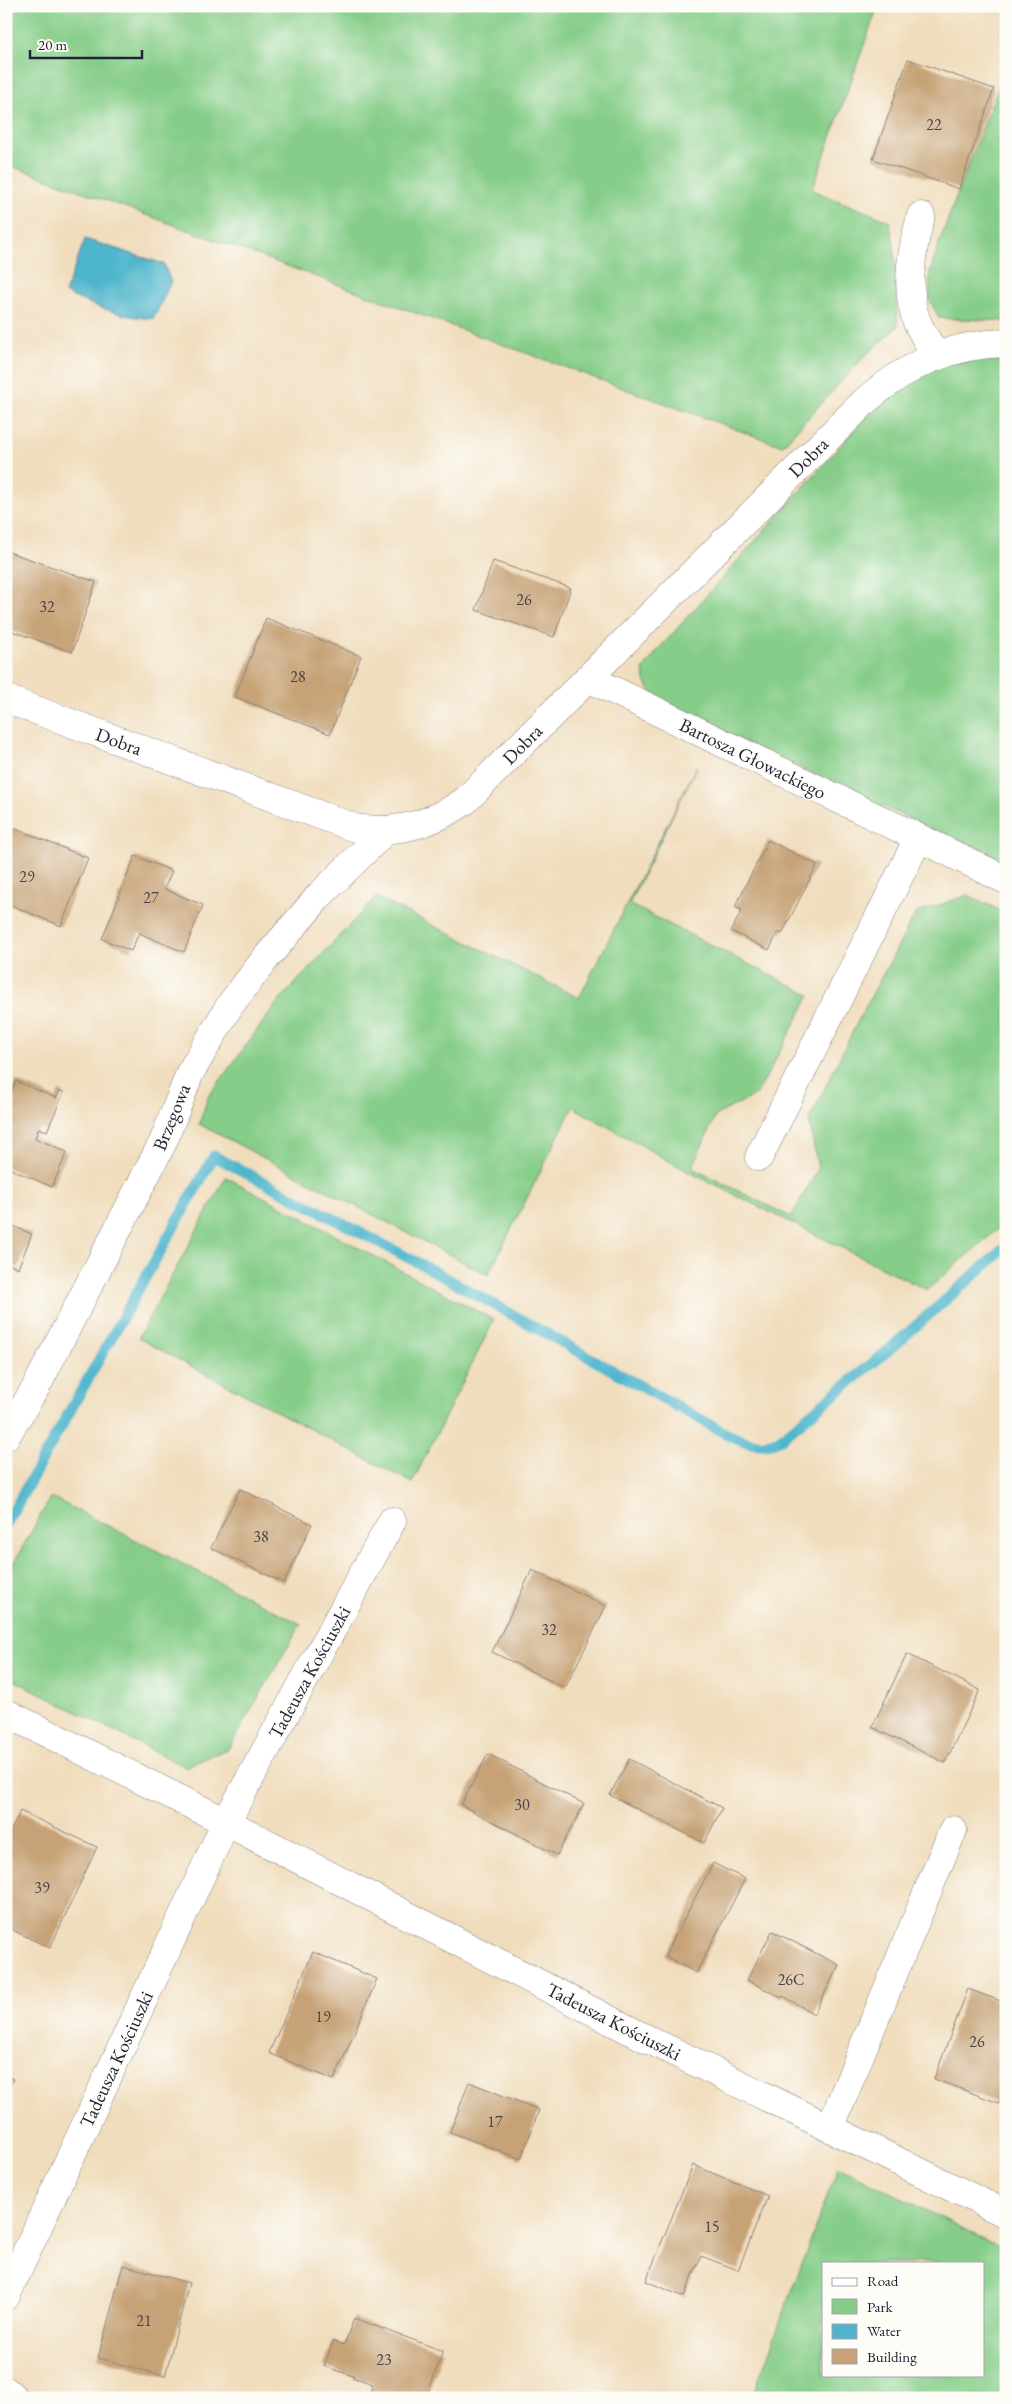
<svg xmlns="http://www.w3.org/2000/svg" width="1012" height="2404" viewBox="0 0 1012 2404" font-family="'EB Garamond',serif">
<rect width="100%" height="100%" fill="#fdfcf7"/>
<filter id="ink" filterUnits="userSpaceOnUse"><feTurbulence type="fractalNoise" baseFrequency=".02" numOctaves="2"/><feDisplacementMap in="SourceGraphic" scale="10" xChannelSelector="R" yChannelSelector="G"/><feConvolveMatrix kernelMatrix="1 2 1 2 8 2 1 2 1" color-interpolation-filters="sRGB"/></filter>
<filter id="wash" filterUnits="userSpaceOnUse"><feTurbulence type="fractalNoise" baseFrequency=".0096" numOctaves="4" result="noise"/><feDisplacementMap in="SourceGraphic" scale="20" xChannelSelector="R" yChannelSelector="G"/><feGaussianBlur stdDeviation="1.12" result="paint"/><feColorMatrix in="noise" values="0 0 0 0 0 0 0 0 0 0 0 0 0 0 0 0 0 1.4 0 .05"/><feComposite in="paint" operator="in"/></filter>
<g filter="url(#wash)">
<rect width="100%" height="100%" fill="#f0ddbd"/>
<path fill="#85cd88" stroke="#547862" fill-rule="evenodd" d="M6,6H878L812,190L889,221C899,255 894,291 898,326L864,357L782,446L6,164Z
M1006,67V321L939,318L929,299L930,273L940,240Z
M986,359L1006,361V864L666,705C652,694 645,688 643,670L657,651L857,427C883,401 911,373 948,364C960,361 974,361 986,359Z
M697,766L629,904L810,995L757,1094L716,1115L692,1168L791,1217L818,1169L809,1120L860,1017L916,913L968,895L1006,913V1222L927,1290L685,1170L573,1107L488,1275L199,1124L208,1097L277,1003L376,897L579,998Z
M226,1177L494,1320L412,1483L138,1338Z
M51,1497L301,1624L229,1748L185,1767L6,1676V1576Z
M838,2167L1006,2250V2398H759L753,2395ZM823,2263H983V2375H823Z"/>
<path fill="#4eb5cc" stroke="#386c84" d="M85,239L164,264L171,282L154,318C128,320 89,304 65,293Z"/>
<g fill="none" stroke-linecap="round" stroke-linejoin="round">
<path stroke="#4eb5cc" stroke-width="11" d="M6,1524L214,1156L430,1269L727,1434C745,1442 760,1449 779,1440L885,1353L1006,1247"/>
</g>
<g id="blocks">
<path fill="#c6a276" d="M908,59L994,89L959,189L873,159Z
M6,551L96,582L72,652L6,629Z
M493,561L571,588L554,637L476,610Z
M266,618L361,656L330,734L235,697Z
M6,825L88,858L61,926L6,903Z
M768,840L817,865L782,934L778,932L769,950L731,931L742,910L735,907Z
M135,856L172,871L164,889L203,905L184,952L139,933L131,951L102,939Z
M16,1081L56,1098L59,1091L64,1092L47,1131L39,1128L35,1138L67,1152L52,1187L6,1167V1104Z
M6,1223L32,1234L18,1268L6,1263Z
M240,1489L312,1524L284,1583L211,1548Z
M532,1570L606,1606L565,1688L492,1652Z
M907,1654L980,1690L945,1763L872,1727Z
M488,1754L584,1804L557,1855L461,1805Z
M629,1759L722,1808L704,1843L610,1795Z
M20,1811L97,1847L50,1948L6,1927V1841Z
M713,1863L745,1879L696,1973L665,1956Z
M772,1931L839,1965L814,2014L783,1996L782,1998L747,1980Z
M313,1952L377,1979L334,2080L269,2053Z
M968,1989L1006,2003V2085L999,2103L934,2079Z
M6,2076L13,2079L6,2094Z
M469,2082L539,2110L521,2159L450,2132Z
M693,2165L768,2196L738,2270L701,2256L684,2297L646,2281Z
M123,2265L189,2283L165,2376L98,2358Z
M354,2318L443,2351L426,2398H368L373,2384L356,2378V2380L353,2378V2376L324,2366L333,2341L344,2345Z"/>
</g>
</g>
<g filter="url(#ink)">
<use href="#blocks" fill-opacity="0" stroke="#89807c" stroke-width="1"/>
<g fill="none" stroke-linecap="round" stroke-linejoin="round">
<defs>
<path id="minor" d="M921,216C912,248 904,289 917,322C922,333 930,345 936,356
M588,678L1006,880
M6,699L355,828C396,834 430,825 465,801L866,400C907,365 951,344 1006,343
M759,1157L918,839
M6,1436L36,1387L163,1142L190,1073L230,1005L266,958L320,895L384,832
M6,1713L226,1822L631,2031L1006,2214
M830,2128L953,1830
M6,2296L226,1822L392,1521
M6,2391L14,2398"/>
</defs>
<use href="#minor" stroke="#89807c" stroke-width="29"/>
<use href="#minor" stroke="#fff" stroke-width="28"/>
</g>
</g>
<g text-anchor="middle" stroke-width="4" stroke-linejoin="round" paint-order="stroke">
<g font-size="16" fill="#4b424a">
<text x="934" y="130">22</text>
<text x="524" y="605">26</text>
<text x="47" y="612">32</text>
<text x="298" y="682">28</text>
<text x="27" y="882">29</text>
<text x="151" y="903">27</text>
<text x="261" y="1542">38</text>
<text x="549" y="1635">32</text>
<text x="522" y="1810">30</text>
<text x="42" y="1893">39</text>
<text x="791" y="1985">26C</text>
<text x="323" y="2022">19</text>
<text x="977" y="2047">26</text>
<text x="495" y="2127">17</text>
<text x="712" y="2232">15</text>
<text x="144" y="2326">21</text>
<text x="384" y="2365">23</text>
</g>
<g font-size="19" fill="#22223b" stroke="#fdfcf7">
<text transform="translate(808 457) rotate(-45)" y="7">Dobra</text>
<text transform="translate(119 741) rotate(20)" y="7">Dobra</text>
<text transform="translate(522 744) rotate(-45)" y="7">Dobra</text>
<text transform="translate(753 758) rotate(26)" y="7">Bartosza Głowackiego</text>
<text transform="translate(171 1117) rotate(-68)" y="7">Brzegowa</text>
<text transform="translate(309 1672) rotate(-61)" y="7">Tadeusza Kościuszki</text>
<text transform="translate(614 2021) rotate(27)" y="7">Tadeusza Kościuszki</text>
<text transform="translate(116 2059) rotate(-65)" y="7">Tadeusza Kościuszki</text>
</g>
</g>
<rect width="1012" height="2404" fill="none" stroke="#fdfcf7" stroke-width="25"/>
<rect x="822" y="2262" width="162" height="115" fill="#fdfcf7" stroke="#a5a5ac"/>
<rect x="832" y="2278" width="25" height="8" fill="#ffffff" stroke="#a5a5ac"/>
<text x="867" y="2286" font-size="15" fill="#22223b">Road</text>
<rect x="832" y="2299" width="25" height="15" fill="#85cd88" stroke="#a5a5ac"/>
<text x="867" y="2312" font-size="15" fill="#22223b">Park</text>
<rect x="832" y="2324" width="25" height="15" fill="#4eb5cc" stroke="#a5a5ac"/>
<text x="867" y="2336" font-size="15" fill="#22223b">Water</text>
<rect x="832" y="2349" width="25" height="15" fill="#c6a276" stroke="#a5a5ac"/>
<text x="867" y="2362" font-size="15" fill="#22223b">Building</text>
<path d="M30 50v8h112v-8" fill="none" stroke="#22223b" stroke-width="2.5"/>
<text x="38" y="50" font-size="15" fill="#22223b" stroke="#fdfcf7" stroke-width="4" paint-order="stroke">20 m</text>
</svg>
